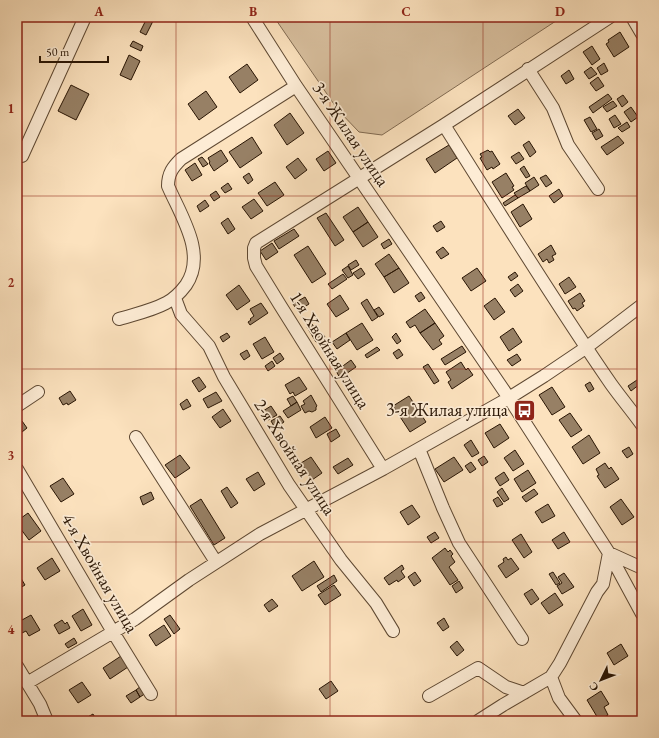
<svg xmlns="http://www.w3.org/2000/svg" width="659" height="738" viewBox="0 0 659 738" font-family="'EB Garamond',serif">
<rect width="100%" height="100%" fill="#fce2be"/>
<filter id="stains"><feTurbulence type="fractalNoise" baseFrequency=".005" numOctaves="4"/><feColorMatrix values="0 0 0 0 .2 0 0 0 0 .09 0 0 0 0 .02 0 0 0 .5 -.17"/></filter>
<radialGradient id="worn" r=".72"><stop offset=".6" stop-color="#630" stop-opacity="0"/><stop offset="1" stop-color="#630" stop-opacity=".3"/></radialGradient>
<path fill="#d8bf9e" stroke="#806a51" d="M274,17H562L382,135L359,132L338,110Z"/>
<path fill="#978065" stroke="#291504" d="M147,18L153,21L146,35L140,32Z
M620,32L629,47L614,57L606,44L609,42L608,40Z
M133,41L143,46L141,51L130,46Z
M592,46L600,59L592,65L583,52Z
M129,55L140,61L131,80L120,75Z
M604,63L608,71L601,75L597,68Z
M247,64L258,80L240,93L229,77Z
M591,67L597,74L589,79L584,72Z
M569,70L574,79L566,84L561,76Z
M598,77L604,86L596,91L590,83Z
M71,85L89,94L76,120L58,111Z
M206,91L217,107L199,120L188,104Z
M608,94L612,99L593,113L589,107Z
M623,95L628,102L622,107L617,99Z
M613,101L617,106L607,112L603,107Z
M631,107L638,117L631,122L624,112Z
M518,109L525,118L515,125L508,116Z
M290,113L304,133L287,145L274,125Z
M615,115L621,124L614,128L609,119Z
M590,117L597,129L591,132L584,120Z
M627,122L630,127L622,132L618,128Z
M599,129L603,136L596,140L592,133Z
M618,136L624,143L607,155L601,147Z
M252,137L262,153L240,168L229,152Z
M529,141L536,152L530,157L523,145Z
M449,145L457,158L435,173L426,159Z
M221,150L228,161L214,171L209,163L210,162L208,158Z
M488,150L490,152L492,151L500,164L493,169L492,167L487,170L480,158L482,157L480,154Z
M328,151L336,163L324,171L316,159Z
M519,152L524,159L516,164L511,157Z
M202,157L208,164L203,167L198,159Z
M298,158L307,170L295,179L286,167Z
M195,163L202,175L192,181L185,170Z
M524,166L530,176L526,178L520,169Z
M249,173L253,180L248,184L243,177Z
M506,173L514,186L512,187L514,190L502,198L492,182Z
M546,175L552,183L546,187L540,178Z
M534,177L539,185L530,191L525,183Z
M275,182L284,195L267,206L258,193Z
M228,183L232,189L225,193L221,188Z
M526,186L530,191L518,198L514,193Z
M559,189L563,196L554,203L549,196Z
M216,191L220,197L214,201L210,195Z
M515,195L518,198L505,206L503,203Z
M254,199L263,211L251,219L242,207Z
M205,200L209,206L200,212L197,206Z
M523,204L532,219L520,227L511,212Z
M358,207L368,222L353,232L343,217Z
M326,213L344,240L335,246L317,218Z
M228,218L235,229L228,234L221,223Z
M441,221L445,227L437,232L433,226Z
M368,222L378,237L363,247L353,232Z
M294,229L299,236L279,249L274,241Z
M389,239L392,244L384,249L381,244Z
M272,243L278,252L266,260L260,251Z
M551,245L556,254L552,256L554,260L549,263L547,259L543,262L538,254Z
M308,246L326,274L312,283L294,255Z
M443,247L449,254L441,259L436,252Z
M389,254L399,268L384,277L375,264Z
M356,260L359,265L351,270L348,265Z
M348,266L353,275L348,278L342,270Z
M361,268L365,274L358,279L353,273Z
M399,268L409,283L394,293L384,277Z
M477,268L486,281L471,291L462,278Z
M515,272L518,276L511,281L508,277Z
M343,274L347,279L332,289L328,284Z
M569,277L576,287L565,294L559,284Z
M518,284L523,291L515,297L510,290Z
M239,285L250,301L237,310L226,295Z
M421,292L425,298L419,302L415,296Z
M580,293L585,301L582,303L584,306L577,311L575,308L573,309L568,301Z
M340,295L349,309L336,317L327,304Z
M305,297L309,304L298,311L293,304Z
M495,298L505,312L494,320L484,306Z
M367,299L378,317L372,321L361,303Z
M261,303L268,313L250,325L248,322L251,320L250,319L254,316L250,309Z
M379,307L384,314L379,317L374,310Z
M425,309L435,323L420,333L415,325L410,328L406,322Z
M362,323L373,340L357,350L346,333Z
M435,323L444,336L439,340L442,344L433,350L420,333Z
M312,324L319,335L322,333L325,337L316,342L307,327Z
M513,328L522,342L509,351L500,337Z
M227,333L230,337L223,342L220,337Z
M346,333L350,340L337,349L332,342Z
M396,333L401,341L397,344L392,337Z
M265,337L274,352L262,359L253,344Z
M462,346L466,352L445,365L441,359Z
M377,347L380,350L367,358L365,355Z
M399,349L403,355L397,359L393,353Z
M247,350L250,356L244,360L240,354Z
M280,353L284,359L277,364L273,358Z
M517,354L521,360L512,366L507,360Z
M351,360L356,367L340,378L336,371Z
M272,361L275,366L268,371L265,366Z
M461,362L466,370L468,368L473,375L452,389L448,382L451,380L446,372Z
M428,364L439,381L434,384L423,367Z
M199,377L206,387L199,392L192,381Z
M299,377L307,389L295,396L293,392L290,394L285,385Z
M637,380L640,384L631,391L628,386Z
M590,382L594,389L589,392L585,385Z
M552,387L565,407L552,415L539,395Z
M70,391L76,400L68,405L67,403L63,405L59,398Z
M216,392L222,401L208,408L203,399Z
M311,395L317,406L316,407V410L312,412L309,411L305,413L301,406L305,404L303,401Z
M293,396L297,402L291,406L287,399Z
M409,396L426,422L410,432L393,406Z
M187,399L191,406L183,410L180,404Z
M297,402L301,410L288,418L283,411Z
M271,406L277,415L268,420L263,411Z
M223,409L231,421L220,428L212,417Z
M570,413L582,430L571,437L559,420Z
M280,416L284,422L275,428L271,421Z
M325,417L332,428L316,438L310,427Z
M22,421L27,428L17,436V425Z
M500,424L509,438L494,448L485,433Z
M336,429L340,436L331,442L327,434Z
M589,435L600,453L583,464L572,447Z
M471,440L479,453L472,457L464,445Z
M629,447L633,454L627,458L622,451Z
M515,450L524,464L513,471L504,458Z
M180,455L190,468L175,478L165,465Z
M484,456L488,462L482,466L478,460Z
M311,457L322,473L312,480L301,463Z
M454,457L463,470L444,482L435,469Z
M348,458L353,465L338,474L333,467Z
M471,462L476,469L470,473L465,466Z
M605,463L609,469L611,467L619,479L605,488L597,476L599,475L596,469Z
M528,470L536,483L522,492L514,479Z
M258,472L265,484L254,491L246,479Z
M504,472L509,480L500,486L495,478Z
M63,478L74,494L61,502L50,486Z
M227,487L238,503L231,508L221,491Z
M502,488L509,499L504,502L497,492Z
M534,489L538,494L526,502L522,497Z
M151,492L154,499L143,505L140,497Z
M498,497L503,504L497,507L493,500Z
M201,499L225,538L214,545L190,506Z
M621,499L634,517L622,525L610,507Z
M548,504L555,516L542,523L535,512Z
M412,505L420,517L408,525L400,512Z
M28,513L41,531L29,540L17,524V521Z
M435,532L439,538L431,543L427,537Z
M564,532L570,542L558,549L552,540Z
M521,534L532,552L524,558L512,540Z
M445,548L448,552L450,550L453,554L451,556L455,562L449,567L458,580L450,585L432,558Z
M506,557L508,560L511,558L519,569L506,578L498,566L504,562L503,559Z
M52,558L60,571L45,580L37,568Z
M314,561L324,577L302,591L292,576Z
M402,565L404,569L401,571L405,577L398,582L397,580L389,585L384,578Z
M415,572L421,581L414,586L408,577Z
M553,572L560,583L556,585L549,574Z
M564,573L574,587L562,594L557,586L562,583L558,577Z
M19,575L25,585L20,588L17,584V577Z
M334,575L337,581L321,592L317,586Z
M459,581L463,588L456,593L452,586Z
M334,585L341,595L325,605L318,595Z
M532,589L539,599L531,605L524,594Z
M555,593L563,605L549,614L541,603Z
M272,599L278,606L269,612L264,605Z
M83,609L92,625L81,631L72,616Z
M31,615L40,630L29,636L26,631L20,634L17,629V617L20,616L22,620Z
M170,615L180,629L174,634L164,619Z
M444,618L449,627L443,631L437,623Z
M62,620L65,624L67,622L70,628L59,634L54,625Z
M164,625L171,636L156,646L149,635Z
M74,638L77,643L68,648L65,644Z
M457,641L464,650L457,656L450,647Z
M621,644L628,656L614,665L607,653Z
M121,656L128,667L110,679L103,668Z
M331,681L338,691L326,699L319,689Z
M82,682L91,695L78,703L69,690Z
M141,686L146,693L140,697L136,690Z
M136,690L140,697L131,703L126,696Z
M601,691L609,704L604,707L608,715L599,720L587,700Z
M93,714L97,721H87L86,718Z"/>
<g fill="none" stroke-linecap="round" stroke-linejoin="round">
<defs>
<path id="minor" d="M252,17L296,86L509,398L609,553L642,614
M632,17L642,34
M528,69L553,108L568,145L598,189
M444,125C499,212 553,300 611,384C621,398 632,411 642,425
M22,156L85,17
M175,298L181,314L209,346L224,377L289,485L341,560L376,603L393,631
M119,319C135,314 151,311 166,303C174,299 180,293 186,285C207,254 181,216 168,186C168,173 173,167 181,159L296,86
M17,406L38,392
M136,437L216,562
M419,449L443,508L459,543L522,639
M17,469L113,632L151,694
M383,469L280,305L256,266L254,258V248L256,243L444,125L610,17
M17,666L40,704L47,721
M551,677L559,698L576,721
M27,683L135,619L189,580L260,534L383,469L509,398L544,376L587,347L642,305
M429,696L478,668L506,687L524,693
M478,721L503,705L551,677L560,663L597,592L603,584L609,553L642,568"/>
</defs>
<use href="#minor" stroke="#5e4832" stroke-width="14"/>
<use href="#minor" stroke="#fdecd5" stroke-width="12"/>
</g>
<path fill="none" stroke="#8f2418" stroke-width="1" stroke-opacity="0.55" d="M176,17V721M330,17V721M483,17V721M17,196H642M17,369H642M17,542H642"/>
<defs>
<symbol id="bus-square" viewBox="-11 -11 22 22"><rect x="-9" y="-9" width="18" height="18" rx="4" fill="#8f2418" stroke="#fdecd5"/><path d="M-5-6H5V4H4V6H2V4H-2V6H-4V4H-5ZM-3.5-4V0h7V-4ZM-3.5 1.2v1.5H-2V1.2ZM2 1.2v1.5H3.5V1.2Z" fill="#fff"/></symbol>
</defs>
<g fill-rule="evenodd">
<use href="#bus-square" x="512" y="398" width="25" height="25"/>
</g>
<g text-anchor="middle" stroke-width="3.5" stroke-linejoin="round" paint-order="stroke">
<g font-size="18" fill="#291504" stroke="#fdecd5">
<text transform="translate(351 134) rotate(56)" y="6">3-я Жилая улица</text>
<text transform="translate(330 350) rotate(58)" y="6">1-я Хвойная улица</text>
<text transform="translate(295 457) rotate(57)" y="6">2-я Хвойная улица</text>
<text transform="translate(100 573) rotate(60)" y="6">4-я Хвойная улица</text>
</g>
<g font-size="18" fill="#291504" stroke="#fdecd5" text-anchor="end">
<text x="508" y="416">3-я Жилая улица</text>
</g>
</g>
<rect width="659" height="738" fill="none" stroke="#fce2be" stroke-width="44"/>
<g transform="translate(601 680) rotate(227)" stroke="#fdecd5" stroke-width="3" paint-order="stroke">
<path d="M0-3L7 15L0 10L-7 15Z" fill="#291504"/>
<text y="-6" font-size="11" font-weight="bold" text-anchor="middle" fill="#291504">С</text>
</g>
<path d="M40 56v6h68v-6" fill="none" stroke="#291504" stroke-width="2"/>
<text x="46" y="56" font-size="12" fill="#291504" stroke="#fdecd5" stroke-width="3" paint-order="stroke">50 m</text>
<rect x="22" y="22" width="615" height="694" fill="none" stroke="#8f2418" stroke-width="1.5"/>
<g font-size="13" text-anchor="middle" font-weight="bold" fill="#8f2418">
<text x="99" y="16">A</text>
<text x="253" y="16">B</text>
<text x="406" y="16">C</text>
<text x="560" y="16">D</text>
<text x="11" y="113">1</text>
<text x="11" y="287">2</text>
<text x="11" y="460">3</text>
<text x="11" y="634">4</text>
</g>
<rect width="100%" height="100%" filter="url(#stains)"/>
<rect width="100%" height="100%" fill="url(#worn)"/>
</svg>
